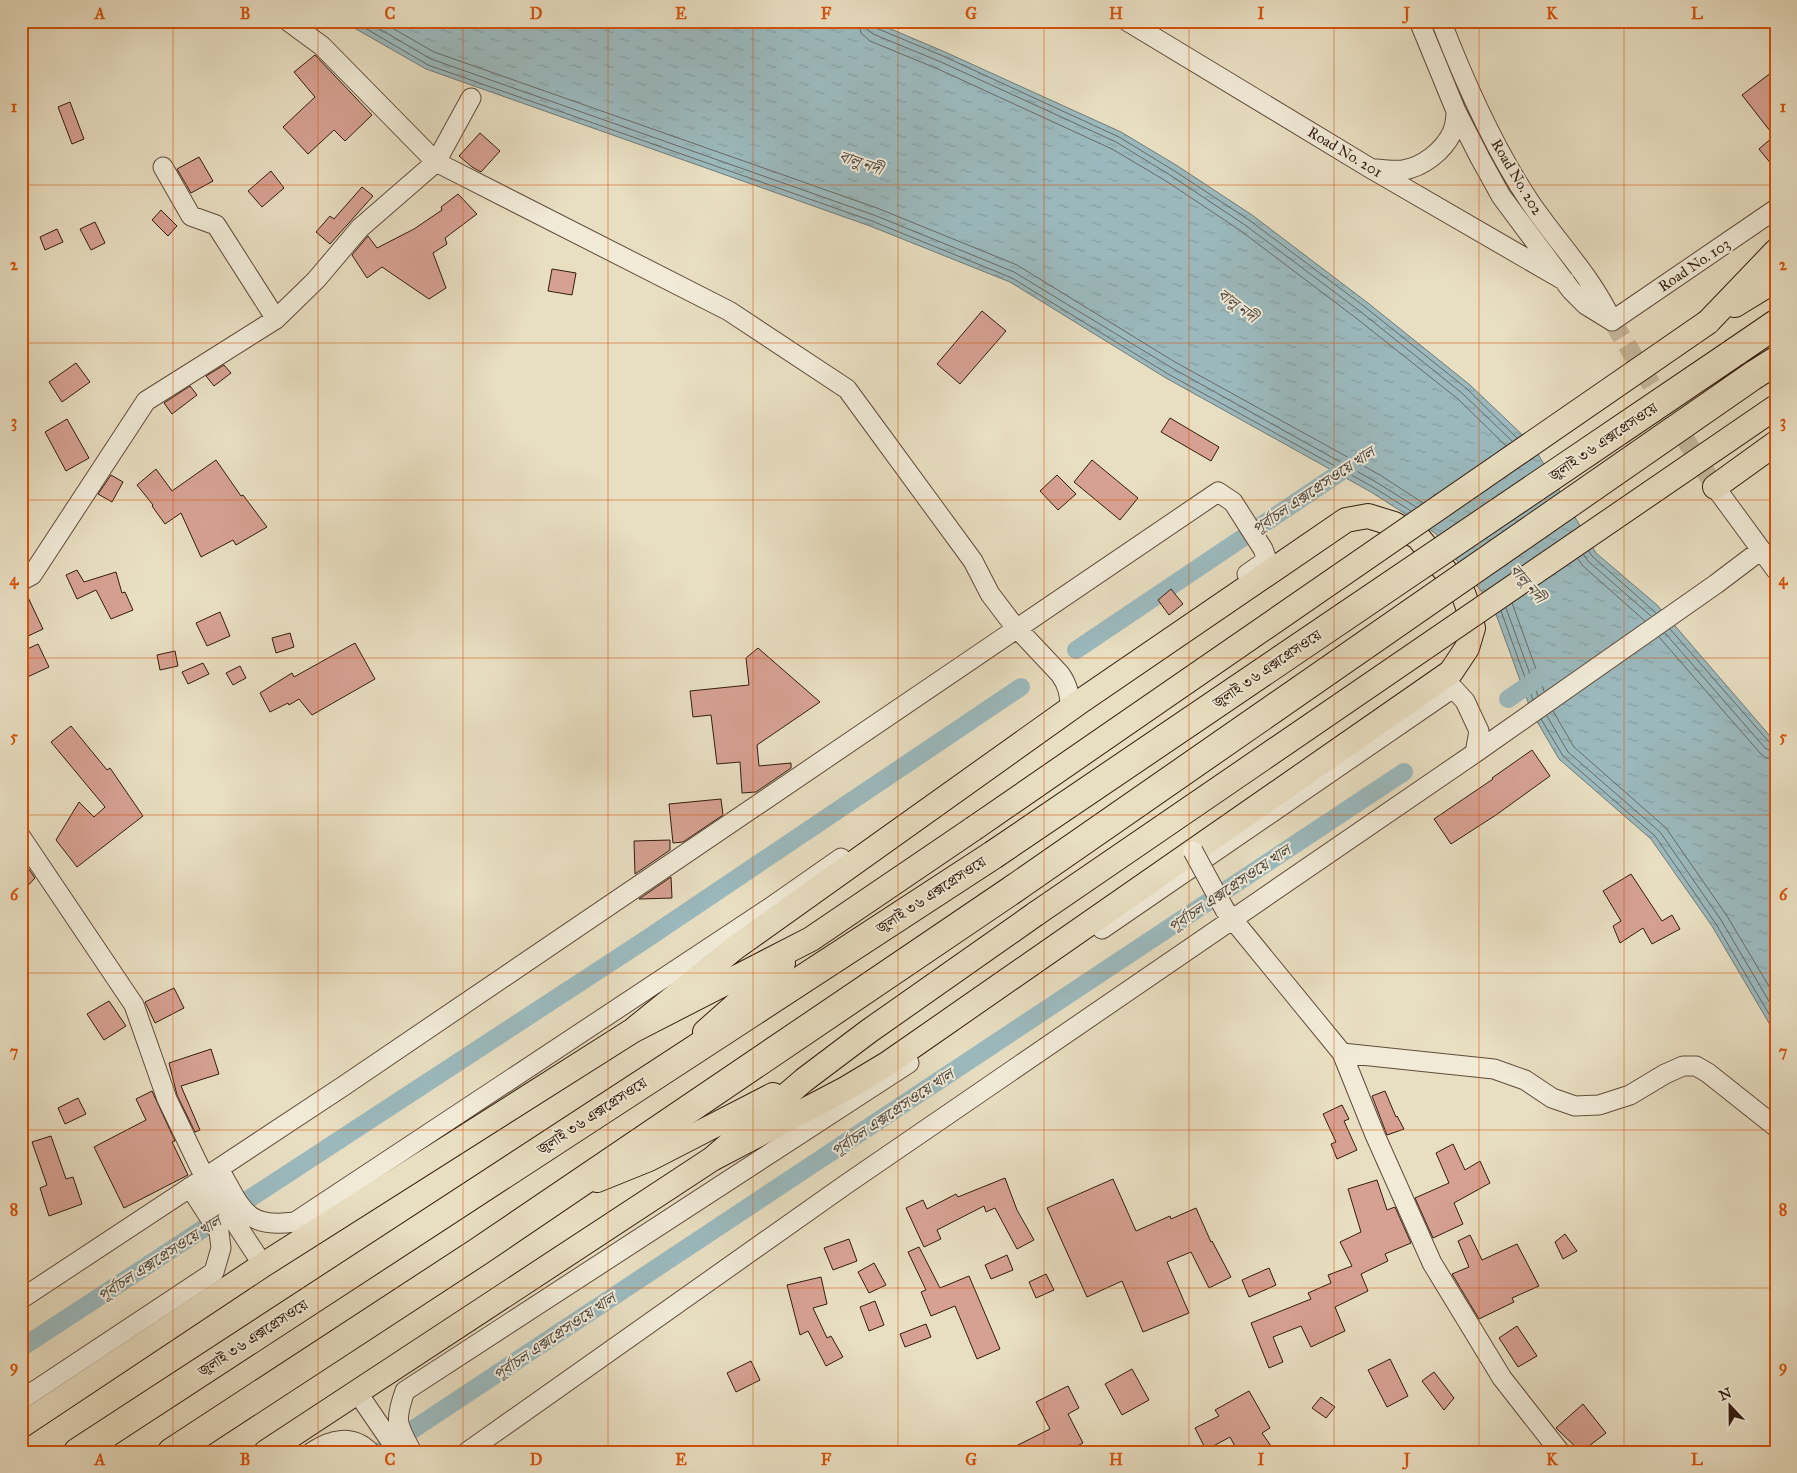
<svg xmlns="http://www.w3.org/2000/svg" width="1797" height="1473" viewBox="0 0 1797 1473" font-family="'IM FELL Great Primer','Noto Serif Bengali',serif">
<defs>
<pattern id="water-ripples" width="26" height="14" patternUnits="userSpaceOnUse" patternTransform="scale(1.25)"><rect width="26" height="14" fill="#9bb9bd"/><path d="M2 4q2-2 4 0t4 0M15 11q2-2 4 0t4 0" fill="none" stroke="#869ea1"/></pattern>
</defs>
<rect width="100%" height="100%" fill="#e8dec1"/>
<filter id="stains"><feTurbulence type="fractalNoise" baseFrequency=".004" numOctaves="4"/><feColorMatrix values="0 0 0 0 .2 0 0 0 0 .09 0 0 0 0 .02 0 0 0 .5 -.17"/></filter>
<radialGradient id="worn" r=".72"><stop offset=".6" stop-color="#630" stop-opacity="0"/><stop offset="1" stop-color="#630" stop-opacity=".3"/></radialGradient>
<path fill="url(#water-ripples)" stroke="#717a77" d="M342,21H872L945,52L1121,132L1176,165L1252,215L1368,303L1470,385L1532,444L1596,553L1657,605L1776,743V1035L1712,926L1651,839L1559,759L1532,713L1493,606L1435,533L1371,492L1166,378L1010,282L870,226L426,69Z"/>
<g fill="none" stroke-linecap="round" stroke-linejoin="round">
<path stroke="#676a66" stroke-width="1" d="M353,21L428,65L872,221L1012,278L1168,374L1373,487L1411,511
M366,21L431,59L874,215L1014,272L1172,368L1376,482L1416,507
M380,21L434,52L877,208L1017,265L1175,362L1380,475L1423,503
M858,21L861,33L870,41L938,69L1112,149L1166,181L1241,231L1356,318L1458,399L1506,446
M866,21L867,29L873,34L941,62L1116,142L1170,175L1245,225L1361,312L1463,394L1512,441
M872,21L873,25L876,28L943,56L1119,137L1173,170L1249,220L1365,307L1467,389L1517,438
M1589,551L1592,556L1656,613
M1584,555L1588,561L1651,616
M1578,559L1583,566L1645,621
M1512,603L1544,691
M1506,608L1538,696
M1501,611L1533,700
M1670,629L1770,743L1776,745
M1665,633L1765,748L1771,751L1776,752
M1659,637L1760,753L1766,758L1776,759
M1553,711L1574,747L1666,828L1727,916L1776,998
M1547,716L1568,752L1660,832L1721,920L1776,1013
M1541,719L1563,756L1655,836L1716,924L1776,1026"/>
<path stroke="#9bb9bd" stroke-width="18" d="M1076,650L1357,461
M1508,699L1543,675
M21,1348L645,940L1021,687
M379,1452L1404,772"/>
</g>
<path fill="#d6a192" stroke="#331c0f" d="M315,55L372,115L345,141L334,130L308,154L283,127L315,97L294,72Z
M1776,69V170L1759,149L1774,136L1742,95Z
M70,102L84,139L72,144L58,107Z
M480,133L500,151L481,172L472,167L459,156Z
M199,157L213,181L191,193L177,169Z
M271,171L284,188L262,207L248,191Z
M362,187L373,196L330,244L316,232L330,216L334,219Z
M458,194L477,214L445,238L447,244L433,253L446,288L429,299L382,267L367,278L352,255L368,236L377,248L414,229L442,210L441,207Z
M161,210L177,226L168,236L152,220Z
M95,222L105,243L91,250L80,229Z
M57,229L63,242L45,250L40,237Z
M552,269L576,273L572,295L548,291Z
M982,311L1006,331L960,384L937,364Z
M76,363L90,382L62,402L49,382Z
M224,365L231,373L214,386L206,376Z
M190,386L197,395L172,414L164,403Z
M1170,418L1219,447L1211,461L1161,432Z
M67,419L89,458L66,471L45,432Z
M216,460L241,496L243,495L267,527L236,545L233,540L201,557L181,513L165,524L152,506L153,505L137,485L156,469L172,491Z
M1092,460L1138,498L1120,520L1074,482Z
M111,475L123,482L112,502L98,494Z
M1057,475L1076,494L1058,510L1040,491Z
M77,570L84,582L116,572L122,593L125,592L133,610L111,619L96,590L77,599L66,575Z
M1171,589L1183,604L1169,615L1158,600Z
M25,591L43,629L26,637L21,627V592Z
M220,612L230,636L207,646L196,623Z
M290,633L294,647L276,653L272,638Z
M355,643L375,679L312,715L299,699L289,705L288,703L270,712L260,693L292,673L294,677Z
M38,644L49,667L21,680V652Z
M758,648L820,702L757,745L759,766L791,763V768L756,792L742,793L740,762L717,764L711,715L693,717L690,691L749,685L746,658Z
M175,651L178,666L160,670L157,655Z
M203,663L209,674L188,684L182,672Z
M240,666L246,678L233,685L226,673Z
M71,726L107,770L110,768L143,816L77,867L56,840L79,802L94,817L105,807L51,742Z
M1532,750L1550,776L1496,815L1451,844L1434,819L1493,779L1492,778Z
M721,799L723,815L683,842L673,843L669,804Z
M670,840V850L635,874L634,841Z
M21,858L35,878L21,893Z
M1631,874L1662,921L1672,915L1680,929L1652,944L1643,928L1620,943L1613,926L1621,921L1603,891Z
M671,877L672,898L639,899Z
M174,988L184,1008L155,1023L145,1002Z
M109,1001L126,1026L104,1040L87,1014Z
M211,1049L219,1074L181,1086L200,1130L195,1132L177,1095L169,1063Z
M152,1091L175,1141L172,1142L188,1175L124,1208L94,1147L146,1120L136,1099Z
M1385,1091L1396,1117L1397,1116L1404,1129L1387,1135L1372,1096Z
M78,1098L86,1114L65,1124L58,1108Z
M1342,1105L1349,1119L1344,1121L1357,1150L1337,1159L1331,1144L1336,1142L1323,1114Z
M51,1136L66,1179L73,1177L82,1204L49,1216L40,1188L47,1185L32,1142Z
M1453,1144L1465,1170L1480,1161L1490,1183L1454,1203L1463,1224L1433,1238L1415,1198L1449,1183L1436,1153Z
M1005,1178L1017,1210L1034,1240L1017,1249L995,1208L986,1212L984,1206L937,1230L941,1239L924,1247L906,1208L923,1200L927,1209L956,1194L958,1197Z
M1113,1179L1136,1231L1170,1216L1171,1219L1196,1208L1211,1242L1212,1241L1231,1277L1209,1288L1191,1252L1167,1262L1189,1313L1143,1332L1122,1281L1087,1297L1047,1208Z
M1377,1180L1387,1210L1395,1207L1411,1243L1385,1254L1388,1261L1361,1274L1368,1291L1335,1307L1345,1331L1311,1347L1301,1326L1273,1337L1283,1362L1269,1368L1251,1323L1311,1299L1308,1293L1331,1283L1328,1275L1352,1266L1340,1242L1361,1232L1348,1189Z
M1565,1234L1577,1251L1563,1259L1555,1242Z
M1470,1235L1482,1260L1517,1244L1539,1286L1512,1298L1514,1302L1479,1319L1452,1274L1469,1267L1458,1241Z
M849,1239L857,1261L833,1270L824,1248Z
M919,1247L940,1288L969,1276L1000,1349L977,1359L955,1306L931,1316L921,1292L926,1290L908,1252Z
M1007,1255L1013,1270L991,1279L985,1265Z
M874,1263L886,1285L869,1293L858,1272Z
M1269,1268L1276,1285L1249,1297L1242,1280Z
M1046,1274L1054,1290L1036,1298L1029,1282Z
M821,1277L827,1304L813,1308L827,1338L831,1336L843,1357L826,1366L808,1331L800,1335L787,1285Z
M875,1301L884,1325L869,1331L860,1307Z
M926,1324L931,1337L905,1347L900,1334Z
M1517,1326L1537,1356L1518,1367L1499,1338Z
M1390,1359L1408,1396L1387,1407L1368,1370Z
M751,1361L760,1380L736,1392L727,1373Z
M1132,1369L1149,1400L1122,1415L1105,1384Z
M1434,1372L1454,1398L1444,1410L1422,1381Z
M1068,1386L1079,1408L1068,1414L1083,1443L1066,1452H1004L1050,1429L1036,1402Z
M1249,1391L1270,1428L1262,1433L1275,1452H1238L1230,1437L1206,1450L1195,1428L1219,1416L1215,1410Z
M1321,1397L1335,1407L1326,1418L1312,1408Z
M1583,1404L1606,1433L1581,1452L1556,1428Z"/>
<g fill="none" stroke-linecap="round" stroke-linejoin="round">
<path stroke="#c4b79d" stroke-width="19" stroke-dasharray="19 9" stroke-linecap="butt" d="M1612,321L1715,487"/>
<defs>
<path id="minor" d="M288,21L322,46L436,162L729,311L847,389L973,561L990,594L1012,623L1060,674C1068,685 1070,695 1070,709
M1127,21L1370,168L1565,281
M1419,21L1456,111L1480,158L1501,196L1571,290L1586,305L1612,321
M1441,21C1465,83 1493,147 1530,202C1557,242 1592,277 1612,321
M163,167L191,216L216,225L276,319
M1376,169C1385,170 1394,171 1403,170C1423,167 1443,151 1452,133C1455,126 1456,118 1456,111
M1612,321L1776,209
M1715,487L1776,570
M21,581L32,575L146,401L276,319L316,280L360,228L436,162L471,98
M21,837L134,1005L167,1099L202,1172L263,1265
M1225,910L1342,1053L1375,1135L1432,1263L1502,1378L1560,1452
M1102,929L1453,688L1465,701L1479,731L1475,753
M1342,1053L1494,1069L1525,1080L1552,1098L1575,1106L1599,1105L1630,1095L1665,1074L1683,1066H1696L1708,1073L1776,1127
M219,1169C242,1208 244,1229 295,1222L768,909L841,858
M21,1299L342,1087L1218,492L1233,502L1263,549L1267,560L1247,574
M357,1392L398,1452
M21,1400L214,1272L221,1248L219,1232L190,1187
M312,1452C331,1439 352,1434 370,1452
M412,1452C397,1424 394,1422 405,1391L909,1063
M467,1452L845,1185L1475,753L1716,584L1761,550"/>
<path id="major" d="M1735,305L1776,280
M1708,322L1776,251
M1715,487L1776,443
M632,1031L736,947L1081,701L1346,520L1368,516L1394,524L1418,537L1463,593L1469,610L1473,628L1467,648L1451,672L887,1064L847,1088L712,1159
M705,1032L783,963
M597,1180L649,1159L773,1095
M21,1426L263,1265L632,1031L811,939L973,829
M266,1452L712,1159L804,1080L869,1031L1037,913"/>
<path id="highway" d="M1735,352L1776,324
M1754,375L1776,361
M78,1452L993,855
M172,1452L478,1252L1015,888"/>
</defs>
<use href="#minor" stroke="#604c3c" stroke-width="21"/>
<use href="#major" stroke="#331c0f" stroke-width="26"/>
<use href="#highway" stroke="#331c0f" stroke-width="30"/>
<use href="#minor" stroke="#f0ead7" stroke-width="19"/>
<use href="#major" stroke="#e8dec1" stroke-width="24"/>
<use href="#highway" stroke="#e8dec1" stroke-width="28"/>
<defs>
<path id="minor-bridge" d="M1193,851L1225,910"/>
<path id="major-bridge" d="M973,829L1708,322
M1037,913L1776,407"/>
<path id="highway-bridge" d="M993,855L1735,352
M1015,888L1754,375"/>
</defs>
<use href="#minor-bridge" stroke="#604c3c" stroke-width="21" stroke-linecap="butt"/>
<use href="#major-bridge" stroke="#331c0f" stroke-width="26" stroke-linecap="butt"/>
<use href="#highway-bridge" stroke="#331c0f" stroke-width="30" stroke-linecap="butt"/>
<use href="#minor-bridge" stroke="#f0ead7" stroke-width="19"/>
<use href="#major-bridge" stroke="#e8dec1" stroke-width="24"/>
<use href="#highway-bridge" stroke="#e8dec1" stroke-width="28"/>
</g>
<path fill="none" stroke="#d6530c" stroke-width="1" stroke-opacity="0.55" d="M173,21V1452M318,21V1452M463,21V1452M608,21V1452M753,21V1452M898,21V1452M1044,21V1452M1189,21V1452M1334,21V1452M1479,21V1452M1624,21V1452M21,185H1776M21,343H1776M21,500H1776M21,658H1776M21,815H1776M21,973H1776M21,1130H1776M21,1288H1776"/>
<g text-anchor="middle" stroke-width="4" stroke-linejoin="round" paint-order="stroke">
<g font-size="15" fill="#331c0f" stroke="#f0ead7">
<text transform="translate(1345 152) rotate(31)" y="5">Road No. 201</text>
<text transform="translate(1517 177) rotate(59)" y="5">Road No. 202</text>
<text transform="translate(1694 265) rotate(-34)" y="5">Road No. 103</text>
<text transform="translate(1603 442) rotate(-34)" y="5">জুলাই ৩৬ এক্সপ্রেসওয়ে</text>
<text transform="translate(1267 669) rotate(-34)" y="5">জুলাই ৩৬ এক্সপ্রেসওয়ে</text>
<text transform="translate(931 895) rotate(-33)" y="5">জুলাই ৩৬ এক্সপ্রেসওয়ে</text>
<text transform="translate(592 1116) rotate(-33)" y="5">জুলাই ৩৬ এক্সপ্রেসওয়ে</text>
<text transform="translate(253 1338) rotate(-33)" y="5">জুলাই ৩৬ এক্সপ্রেসওয়ে</text>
</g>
<g font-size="16" font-style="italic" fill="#524b43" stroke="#f0ead7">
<text transform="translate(861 162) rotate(19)" y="6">বালু নদী</text>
<text transform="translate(1238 305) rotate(37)" y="6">বালু নদী</text>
<text transform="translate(1313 490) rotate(-34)" y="6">পূর্বাচল এক্সপ্রেসওয়ে খাল</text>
<text transform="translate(1528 583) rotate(50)" y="6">বালু নদী</text>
<text transform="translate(1229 888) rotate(-34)" y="6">পূর্বাচল এক্সপ্রেসওয়ে খাল</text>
<text transform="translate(892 1112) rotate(-34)" y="6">পূর্বাচল এক্সপ্রেসওয়ে খাল</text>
<text transform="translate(159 1258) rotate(-33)" y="6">পূর্বাচল এক্সপ্রেসওয়ে খাল</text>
<text transform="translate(554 1336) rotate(-34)" y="6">পূর্বাচল এক্সপ্রেসওয়ে খাল</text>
</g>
</g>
<rect width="1797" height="1473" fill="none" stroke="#e8dec1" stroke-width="55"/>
<g transform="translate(1730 1406) rotate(338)" stroke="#f0ead7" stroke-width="4" paint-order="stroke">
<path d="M0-4L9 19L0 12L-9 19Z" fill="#331c0f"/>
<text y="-8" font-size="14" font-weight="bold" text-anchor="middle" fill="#331c0f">N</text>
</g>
<rect x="28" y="28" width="1742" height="1418" fill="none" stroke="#d6530c" stroke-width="2"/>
<g font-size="16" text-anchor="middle" font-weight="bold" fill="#d6530c">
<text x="100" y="19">A</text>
<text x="245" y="19">B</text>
<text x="390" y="19">C</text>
<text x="536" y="19">D</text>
<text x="681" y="19">E</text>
<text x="826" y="19">F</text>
<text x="971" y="19">G</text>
<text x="1116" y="19">H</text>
<text x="1261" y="19">I</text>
<text x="1407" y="19">J</text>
<text x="1552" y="19">K</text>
<text x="1697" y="19">L</text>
<text x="14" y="112">1</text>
<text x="1783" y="112">1</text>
<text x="14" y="270">2</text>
<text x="1783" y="270">2</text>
<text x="14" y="427">3</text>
<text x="1783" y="427">3</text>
<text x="14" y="585">4</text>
<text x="1783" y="585">4</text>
<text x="14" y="742">5</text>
<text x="1783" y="742">5</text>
<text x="14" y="900">6</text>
<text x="1783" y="900">6</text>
<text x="14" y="1057">7</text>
<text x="1783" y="1057">7</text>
<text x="14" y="1215">8</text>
<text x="1783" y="1215">8</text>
<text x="14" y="1372">9</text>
<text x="1783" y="1372">9</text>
<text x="100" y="1465">A</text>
<text x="245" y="1465">B</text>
<text x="390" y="1465">C</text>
<text x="536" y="1465">D</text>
<text x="681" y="1465">E</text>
<text x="826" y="1465">F</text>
<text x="971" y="1465">G</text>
<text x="1116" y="1465">H</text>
<text x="1261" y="1465">I</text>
<text x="1407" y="1465">J</text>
<text x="1552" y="1465">K</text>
<text x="1697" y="1465">L</text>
</g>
<rect width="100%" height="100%" filter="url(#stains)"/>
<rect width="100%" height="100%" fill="url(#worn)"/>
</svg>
